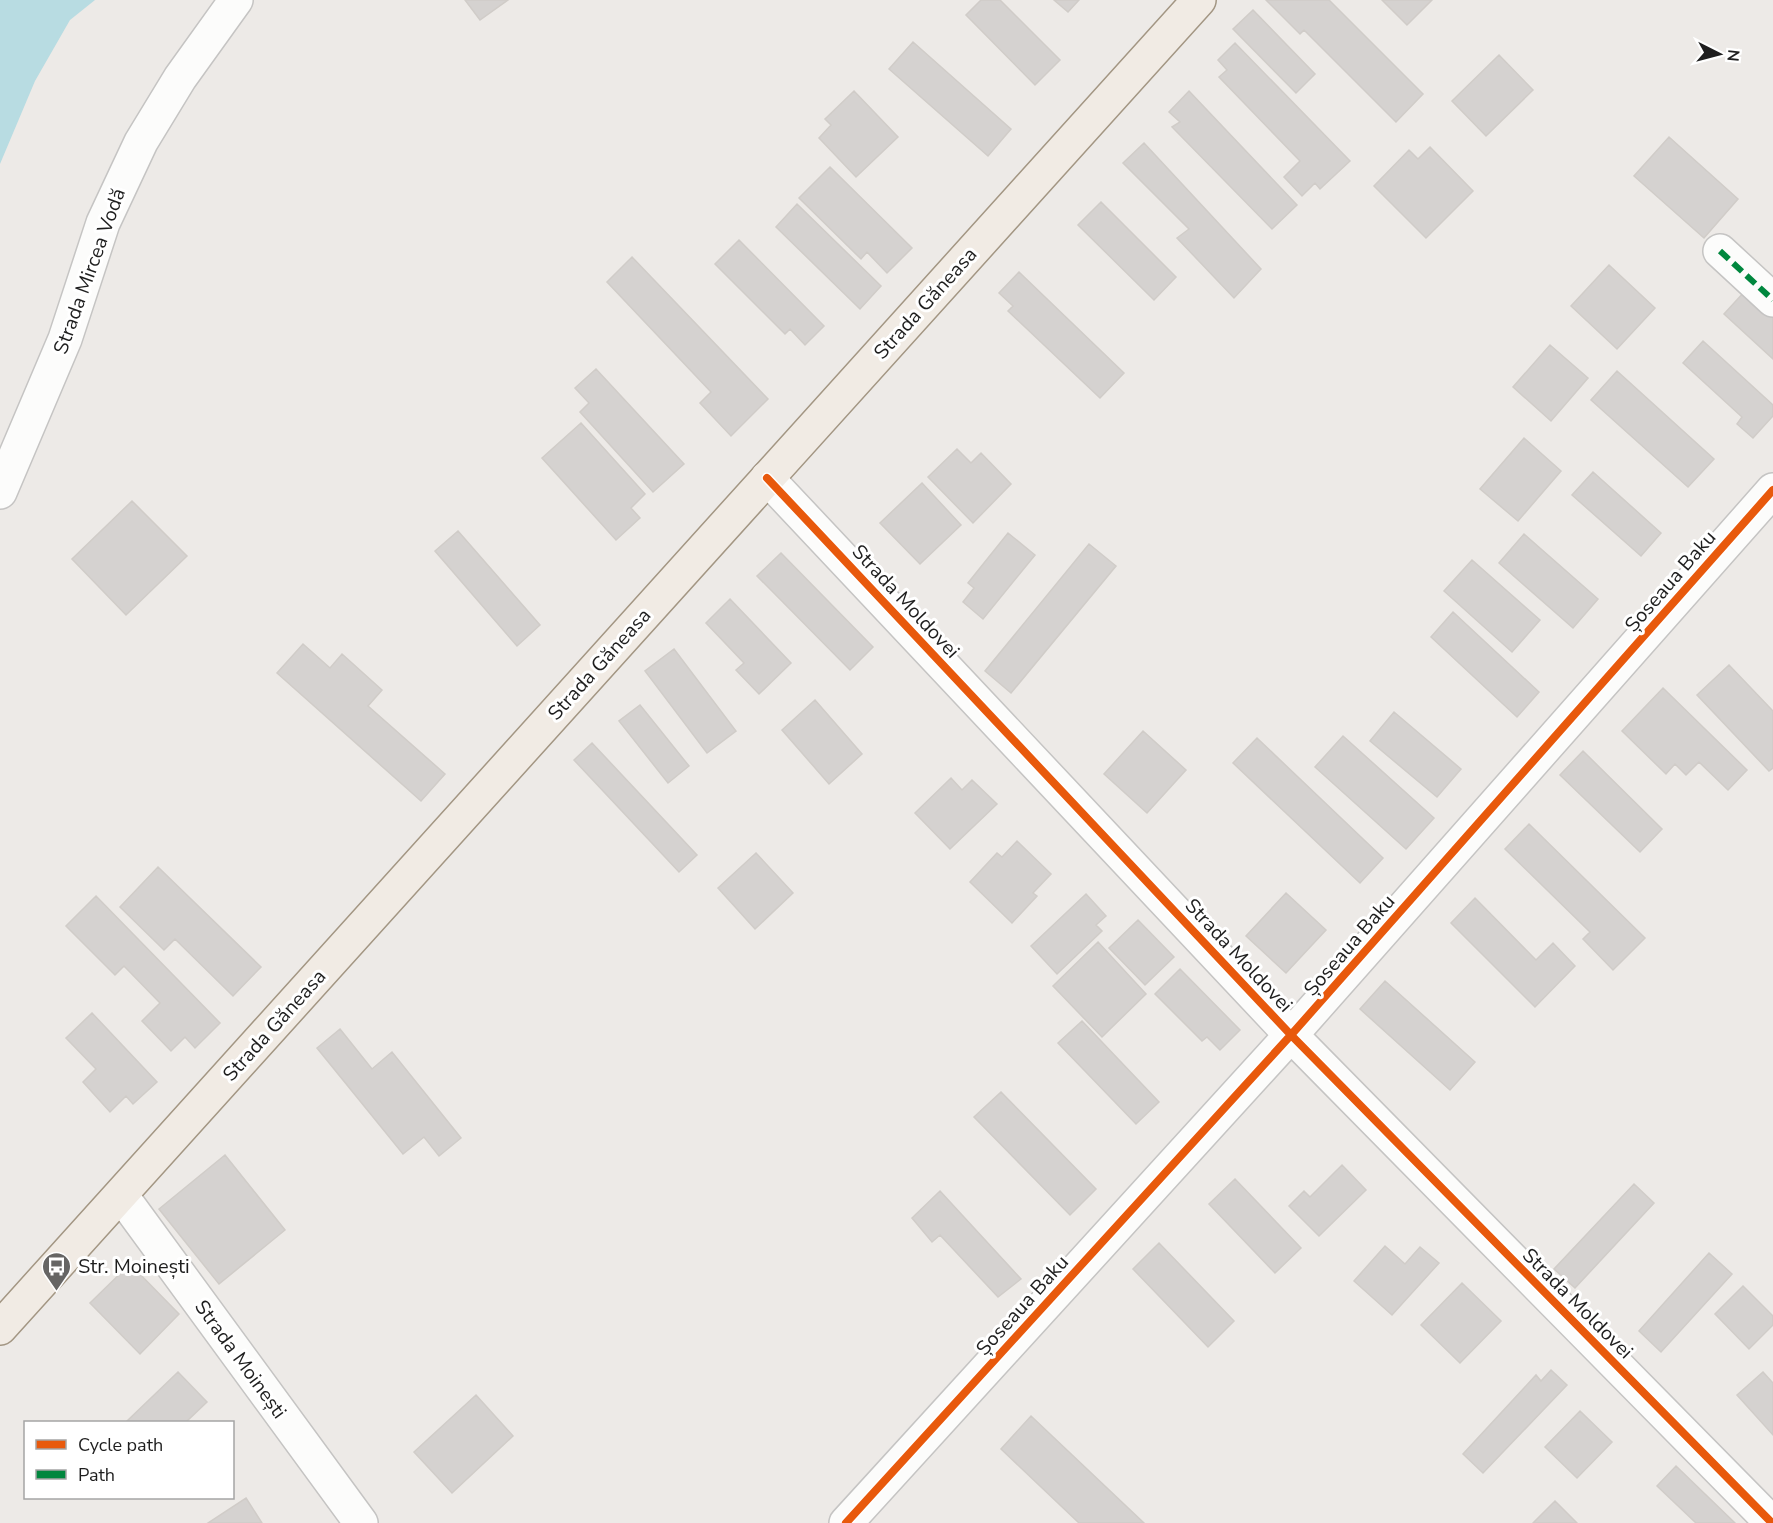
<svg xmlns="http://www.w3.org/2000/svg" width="1773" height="1523" viewBox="0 0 1773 1523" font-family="'Nunito Sans',sans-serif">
<rect width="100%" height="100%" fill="#edeae7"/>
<path fill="#b8dce2" d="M0,0H95L70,20L35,81L0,164Z"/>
<path fill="#d5d2d0" stroke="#d0ccc8" stroke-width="1.5" d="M465,0H508L480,20Z
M981,0H1000L1060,60L1035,85L966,15Z
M1054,0H1079L1068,12Z
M1266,0H1329L1423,94L1396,122L1304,30L1300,34Z
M1382,0H1432L1407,25Z
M1253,10L1315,74L1296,93L1233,29Z
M913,42L1011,129L988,156L889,69Z
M1235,43L1350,161L1320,189L1315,183L1302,196L1284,177L1300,161L1219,77L1227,70L1218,60Z
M1499,55L1533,90L1486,136L1452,101Z
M854,91L898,137L856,177L819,138L831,125L825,119Z
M1189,91L1297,205L1272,229L1172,127L1180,122L1169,112Z
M1669,137L1738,199L1704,238L1634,176Z
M1144,143L1261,269L1234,298L1177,238L1189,229L1123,163Z
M1430,147L1473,191L1426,238L1374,186L1409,150L1418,159Z
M830,167L912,248L887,273L867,252L861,259L799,198Z
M1101,202L1176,277L1154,300L1078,225Z
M797,204L881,286L860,309L776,227Z
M739,240L824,326L805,345L790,329L785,334L715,264Z
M632,257L768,399L731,436L700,403L711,392L607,282Z
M1609,265L1655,308L1617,349L1571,306Z
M1019,272L1124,373L1100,398L1008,311L1013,306L999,293Z
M1745,291L1773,317V359L1724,314Z
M1703,341L1773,405V416L1753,438L1737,424L1742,417L1683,363Z
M1550,345L1588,378L1551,421L1513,387Z
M596,369L684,464L653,492L580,412L589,403L575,388Z
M1617,371L1714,459L1688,487L1591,400Z
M581,423L645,494L631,508L640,518L616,540L542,458Z
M1524,438L1561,471L1518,521L1480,489Z
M957,449L971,463L981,453L1011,484L973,523L928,477Z
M1593,472L1661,533L1641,556L1572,495Z
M922,483L961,525L920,564L880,523Z
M132,501L187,556L126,615L72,559Z
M458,531L540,625L517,646L435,551Z
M1008,533L1035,555L983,619L963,602L974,588L968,583Z
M1524,534L1598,599L1573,628L1499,563Z
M1089,544L1116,566L1011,693L985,671Z
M781,553L873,647L850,670L757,576Z
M1472,560L1540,620L1512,652L1444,591Z
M730,599L791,663L759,694L736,670L744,663L706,623Z
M1453,612L1539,692L1517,717L1431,637Z
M303,644L330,668L342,654L382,690L368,706L445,774L421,801L277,673Z
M674,649L736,731L707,753L645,671Z
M1729,665L1773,711V768L1769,771L1697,695Z
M1663,688L1747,770L1728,790L1699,762L1686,775L1675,764L1666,774L1622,731Z
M815,700L862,754L829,784L782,730Z
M640,705L689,766L668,783L619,721Z
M1394,712L1461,769L1437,797L1370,741Z
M1143,731L1186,770L1147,813L1104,774Z
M1343,736L1434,818L1406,849L1315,767Z
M1257,738L1383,858L1360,883L1233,763Z
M592,743L697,855L679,872L574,760Z
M1583,751L1662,829L1640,852L1560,775Z
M951,778L962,790L972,780L997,804L950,849L915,813Z
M1529,824L1645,938L1613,970L1583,939L1590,932L1505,849Z
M1017,841L1051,874L1033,893L1037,896L1012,923L970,882L997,853L1002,857Z
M756,853L793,893L755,929L718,888Z
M158,867L261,967L233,996L175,939L164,950L120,907Z
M1286,893L1326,930L1286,973L1246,936Z
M1086,894L1106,916L1096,925L1102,931L1057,974L1031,946Z
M96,896L220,1023L195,1048L185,1037L171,1051L142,1021L160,1003L124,966L115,975L66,926Z
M1475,898L1536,960L1553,943L1575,966L1535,1007L1451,923Z
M1138,920L1174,957L1145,985L1109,948Z
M1098,942L1146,994L1102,1037L1053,986Z
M1180,969L1240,1030L1220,1050L1207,1037L1202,1041L1155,994Z
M1385,981L1475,1062L1450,1090L1360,1009Z
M92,1013L157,1082L133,1104L126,1096L110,1112L83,1082L96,1069L66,1038Z
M1082,1021L1159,1102L1136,1124L1058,1043Z
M340,1029L372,1069L392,1052L461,1138L439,1156L424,1137L403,1154L317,1048Z
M1001,1092L1096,1189L1070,1215L974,1117Z
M225,1155L285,1230L219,1284L159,1209Z
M1342,1165L1366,1190L1319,1236L1289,1206L1304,1191L1310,1197Z
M1235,1179L1301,1248L1275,1273L1209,1204Z
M1634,1184L1654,1203L1575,1288L1554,1269Z
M940,1191L1021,1279L998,1297L940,1235L932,1242L912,1218Z
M1159,1243L1234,1321L1208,1347L1133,1269Z
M1385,1246L1405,1264L1420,1247L1439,1263L1392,1315L1354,1281Z
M1709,1253L1732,1274L1661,1352L1639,1331Z
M130,1264L179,1314L140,1354L90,1303Z
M1462,1283L1501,1321L1460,1363L1421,1325Z
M1743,1286L1773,1316V1325L1749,1349L1715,1314Z
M1551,1370L1567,1385L1483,1473L1463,1454L1536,1375L1541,1381Z
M178,1372L207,1402L186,1422H126Z
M1763,1372L1773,1383V1435L1737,1395Z
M476,1395L513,1436L452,1493L414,1452Z
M1580,1411L1612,1442L1577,1478L1545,1447Z
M1031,1416L1144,1523H1079L1001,1449Z
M1676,1466L1735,1523H1696L1657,1486Z
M246,1498L262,1523H208Z
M1555,1501L1577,1523H1533Z"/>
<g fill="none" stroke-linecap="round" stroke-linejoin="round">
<defs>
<path id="minor" d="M1720,251L1773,300
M767,478L1291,1035L1772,1523
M0,492L65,339L103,223L141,142L180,78L236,0
M121,1195L361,1523
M846,1523L1291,1035L1773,490"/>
<path id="major" d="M0,1328L1199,0"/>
</defs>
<use href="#minor" stroke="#c5c4c3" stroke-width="36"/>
<use href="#major" stroke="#a39683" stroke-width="36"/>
<use href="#minor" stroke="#fcfcfb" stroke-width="33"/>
<use href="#major" stroke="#f1ebe4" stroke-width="33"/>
<path stroke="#00873e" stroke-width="6" stroke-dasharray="12 6" stroke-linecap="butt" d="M1720,251L1773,300"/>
<defs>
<path id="cycleway" d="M767,478L1291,1035L1772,1523
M846,1523L1291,1035L1773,490"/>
</defs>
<use href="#cycleway" stroke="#fff" stroke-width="11"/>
<use href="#cycleway" stroke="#e8590c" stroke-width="8"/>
</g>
<defs>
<symbol id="bus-pin" viewBox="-11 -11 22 30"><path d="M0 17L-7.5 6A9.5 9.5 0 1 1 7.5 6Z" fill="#666564" stroke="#fff"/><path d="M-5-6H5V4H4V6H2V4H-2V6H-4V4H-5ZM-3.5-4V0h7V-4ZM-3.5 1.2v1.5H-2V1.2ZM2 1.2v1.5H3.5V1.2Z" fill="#fff"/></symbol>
</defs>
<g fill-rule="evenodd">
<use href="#bus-pin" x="40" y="1250" width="33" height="45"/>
</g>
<g text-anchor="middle" stroke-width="6" stroke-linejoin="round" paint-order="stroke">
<g font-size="20" fill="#1e1e1e" stroke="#fff">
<text transform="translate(89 271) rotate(-70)" y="7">Strada Mircea Vodă</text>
<text transform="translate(925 303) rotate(-48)" y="7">Strada Găneasa</text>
<text transform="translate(1670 581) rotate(-49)" y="7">Șoseaua Baku</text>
<text transform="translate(906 601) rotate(47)" y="7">Strada Moldovei</text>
<text transform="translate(599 664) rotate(-48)" y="7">Strada Găneasa</text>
<text transform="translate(1349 945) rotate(-49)" y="7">Șoseaua Baku</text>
<text transform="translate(1239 955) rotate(47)" y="7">Strada Moldovei</text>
<text transform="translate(274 1025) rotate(-48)" y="7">Strada Găneasa</text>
<text transform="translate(1578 1303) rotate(45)" y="7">Strada Moldovei</text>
<text transform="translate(1022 1305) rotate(-48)" y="7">Șoseaua Baku</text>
<text transform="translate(241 1359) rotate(54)" y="7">Strada Moinești</text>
</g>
<g font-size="20" fill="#1e1e1e" stroke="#fff" text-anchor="start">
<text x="78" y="1273">Str. Moinești</text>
</g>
</g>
<rect x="24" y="1421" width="210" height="78" fill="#ffffff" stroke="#a5a5a5" stroke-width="1.5"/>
<rect x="36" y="1440" width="30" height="9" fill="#e8590c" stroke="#a5a5a5" stroke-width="1.5"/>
<text x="78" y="1451" font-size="18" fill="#1e1e1e">Cycle path</text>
<rect x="36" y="1470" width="30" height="9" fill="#00873e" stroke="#a5a5a5" stroke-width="1.5"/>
<text x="78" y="1481" font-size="18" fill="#1e1e1e">Path</text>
<g transform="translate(1719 54) rotate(96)" stroke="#ffffff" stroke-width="4.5" paint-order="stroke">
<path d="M0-4.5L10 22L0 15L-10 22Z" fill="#1e1e1e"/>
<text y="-9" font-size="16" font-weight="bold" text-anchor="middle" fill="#1e1e1e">N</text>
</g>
</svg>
